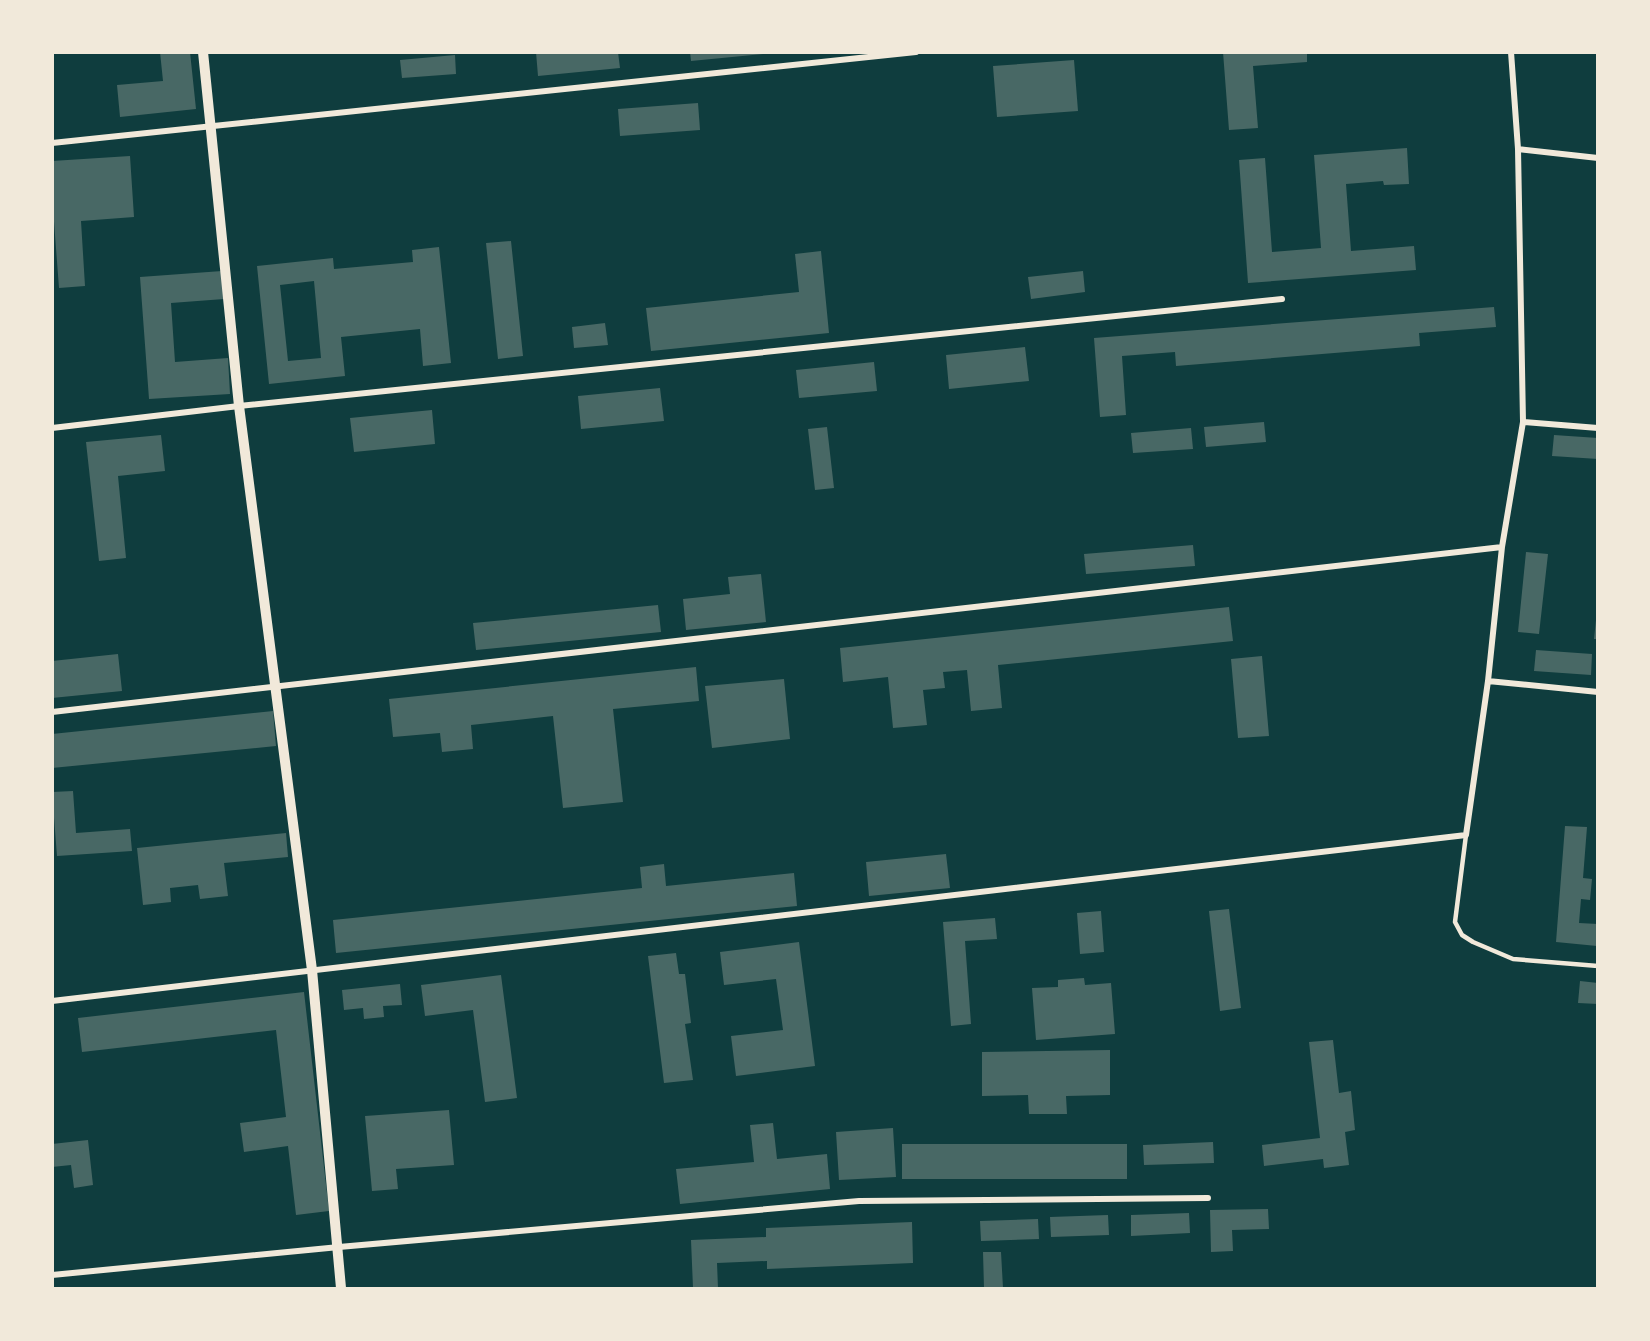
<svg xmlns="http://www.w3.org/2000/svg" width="1650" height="1341" viewBox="0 0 1650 1341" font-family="'Nunito Sans',sans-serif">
<rect width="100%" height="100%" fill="#0f3d3e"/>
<path fill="#486865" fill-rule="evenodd" d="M160,52H190L196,109L120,117L117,85L163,81Z
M536,52H618L620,68L538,76Z
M690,52H763V54L691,61Z
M1223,52H1307V62L1253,66L1258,128L1229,130Z
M455,55L456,74L402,78L400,60Z
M1074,60L1078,111L997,117L993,66Z
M698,103L700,130L620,136L618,109Z
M1407,148L1409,184L1384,185L1383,181L1346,184L1351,251L1414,246L1416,270L1248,283L1239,160L1265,158L1272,252L1321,248L1314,155Z
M130,156L134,217L81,221L85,286L59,288L52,195V161Z
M511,241L523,356L498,359L486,243Z
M439,247L451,363L423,366L420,329L341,337L345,376L269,384L257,266L333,258L334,269L413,262L412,250ZM314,281L321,358L288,361L280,285Z
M821,251L829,333L651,351L646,308L799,292L795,254Z
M222,271L224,299L171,303L175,362L228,358L230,394L149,399L140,277Z
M1083,271L1085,292L1031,299L1028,277Z
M1494,307L1496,327L1419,333L1420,346L1176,366L1175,352L1122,356L1126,415L1100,417L1094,338Z
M605,323L608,345L574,348L572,327Z
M1025,347L1029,381L949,389L946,355Z
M874,362L877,391L799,398L796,370Z
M660,388L664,421L581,429L578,396Z
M432,410L435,444L354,452L350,418Z
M1264,422L1266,442L1206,447L1204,427Z
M827,427L834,488L815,490L808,429Z
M1191,428L1193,449L1133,453L1131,433Z
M161,435L165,471L118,476L126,558L99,561L86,442Z
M1554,435L1598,438V459L1552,456Z
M1193,545L1195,566L1086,574L1084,554Z
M1526,552L1548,554L1539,634L1518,632Z
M761,574L766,622L686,630L683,599L730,594L728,577Z
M658,605L661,632L476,650L473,623Z
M1229,607L1233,641L998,665L1002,708L971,711L967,670L943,672L945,688L923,690L927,725L893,728L888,677L843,682L840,648Z
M1596,620H1598V639H1594Z
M1536,650L1592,654L1591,675L1534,671Z
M118,654L122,691L52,698V661Z
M1262,656L1269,736L1238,738L1231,659Z
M696,667L699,701L613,709L623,802L563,808L553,716L471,725L473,749L442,752L440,733L393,737L389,699Z
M784,679L790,739L712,748L705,686Z
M273,711L276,746L52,768V734Z
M73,791L76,833L130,829L132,851L57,856L52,792Z
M1565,826L1587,827L1583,878L1592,879L1590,900L1581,899L1579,923L1598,924L1597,946L1556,942Z
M286,833L288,857L224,863L228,896L200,899L198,885L170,888L171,902L143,905L137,848Z
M946,854L950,888L869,896L866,862Z
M664,864L666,886L794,873L797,906L336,953L333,920L642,888L640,867Z
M1229,909L1241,1008L1220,1011L1209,911Z
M1101,911L1104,952L1080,954L1077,913Z
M995,918L997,939L965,941L971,1024L951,1026L943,922Z
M799,942L815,1066L736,1076L731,1036L783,1030L776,979L724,985L720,952Z
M676,953L679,974H685L691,1023L685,1024L693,1080L664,1083L648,956Z
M501,975L517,1098L485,1102L473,1010L425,1016L421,985Z
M1084,978L1085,985L1111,983L1115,1034L1036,1040L1032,988L1058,987V980Z
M1580,981L1598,983V1004L1578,1003Z
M400,984L402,1005L383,1006L384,1017L364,1019L363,1008L344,1010L342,990Z
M304,992L329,1211L296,1215L288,1146L244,1152L240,1123L286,1117L276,1030L82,1052L78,1018Z
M1333,1040L1339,1093L1351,1091L1355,1130L1345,1132L1349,1165L1324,1168L1323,1159L1264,1166L1262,1145L1320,1138L1309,1042Z
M1110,1050V1095L1066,1096L1067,1114H1029L1028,1095L982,1096V1052Z
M449,1110L454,1165L396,1169L398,1189L372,1191L365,1116Z
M773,1123L777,1159L827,1154L830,1189L680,1204L676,1169L754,1162L750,1125Z
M893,1128L896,1177L839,1180L836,1132Z
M88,1140L93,1185L74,1188L71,1165L52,1167V1144Z
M1213,1142L1214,1163L1144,1165L1143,1145Z
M902,1144H1127V1179H902Z
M1268,1209L1269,1229L1232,1230L1233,1251L1211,1252L1210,1210Z
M1189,1213L1190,1233L1131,1236V1215Z
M1108,1215L1109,1235L1051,1237L1050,1217Z
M1038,1219L1039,1239L981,1241L980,1221Z
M912,1222L913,1263L767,1269V1261L717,1263L718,1288H693L691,1240L766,1237V1228Z
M983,1252H1001L1003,1288H984Z"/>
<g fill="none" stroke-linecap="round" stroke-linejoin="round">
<path stroke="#f1e9da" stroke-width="4.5" d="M1466,835L1455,922L1462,935L1473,942L1513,959L1598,966"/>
<path stroke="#f1e9da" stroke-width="6" d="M52,143L916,52
M1518,149L1598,158
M1523,422L1598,428
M52,428L239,406L1282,299
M1488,681L1598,692
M52,712L1502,547
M52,1001L1466,835L1488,681L1502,547L1523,422L1518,149L1511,52
M52,1275L339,1247L859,1201L1208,1198"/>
<path stroke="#f1e9da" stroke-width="10" d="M203,52L239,406L312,970L341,1288"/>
</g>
<rect width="1650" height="1341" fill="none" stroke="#f1e9da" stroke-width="108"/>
</svg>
